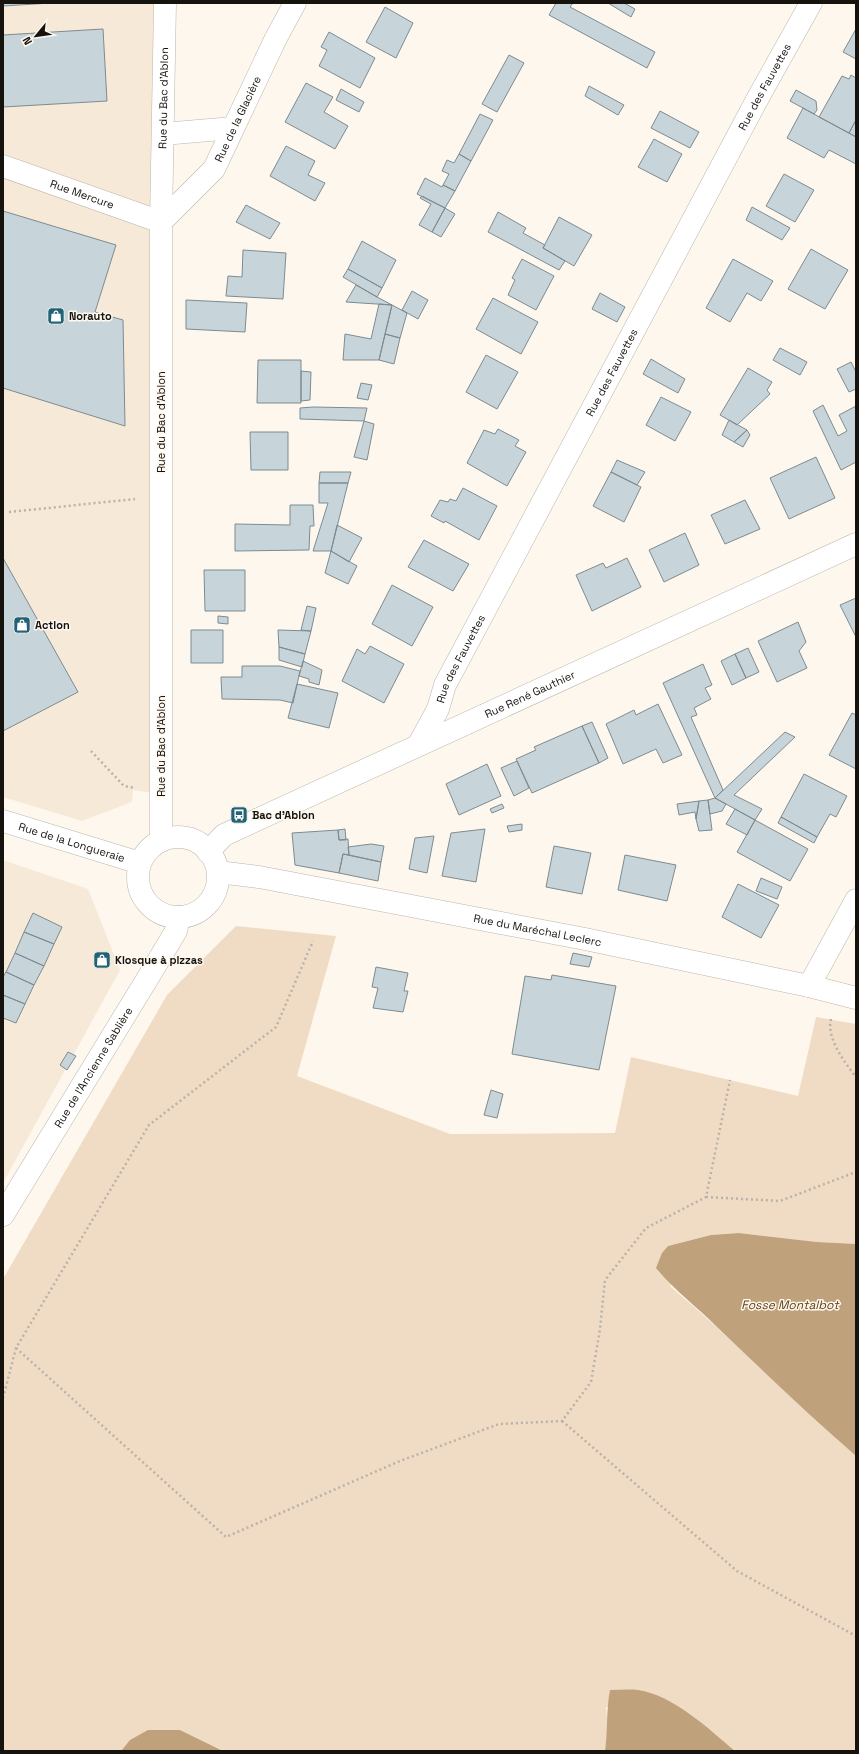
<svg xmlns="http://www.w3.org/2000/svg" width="859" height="1754" viewBox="0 0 859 1754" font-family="'Space Grotesk',sans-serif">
<rect width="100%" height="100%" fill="#fef7ee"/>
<path fill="#f7e9d8" d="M3,3H163L165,795L133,790L132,802L82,821L3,797Z
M3,860L88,889L120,970L3,1183Z"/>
<path fill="#f0dcc4" d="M236,926L336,936L297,1076L450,1134L615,1133L631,1057L798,1096L816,1017L856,1024V1244L817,1242L739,1233L711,1235L668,1246L671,1287C735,1341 793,1401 856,1456V1751H735L716,1735L671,1702L606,1707L608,1727L605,1751H223L180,1730L130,1740L121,1751H3V1279L167,995Z"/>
<path fill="#bfa17c" d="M739,1233L817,1242L856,1244V1456C808,1414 763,1371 717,1327C697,1307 674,1290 656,1268L662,1253L668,1246L711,1235Z
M610,1690C619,1690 629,1689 638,1690C673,1695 709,1729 735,1751H605C608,1730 606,1710 610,1690Z
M148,1730H180L223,1751H121L130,1740Z"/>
<path fill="#c7d5db" stroke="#7d8b90" d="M3,3H51L3,6Z
M556,3H573L570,7L655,52L647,68L549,15Z
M608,3H624L635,9L631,17Z
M385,7L413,23L396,58L366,42Z
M103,29L107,101L3,107V35Z
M856,29V59L843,52Z
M329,32L375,58L360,88L319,66L327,50L321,47Z
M509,55L524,63L497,112L482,104Z
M851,75L856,78V120L849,133L819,117L842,76L849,79Z
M306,83L333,97L324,112L348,126L335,149L285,122Z
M589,86L624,105L618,115L585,96Z
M341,89L364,102L359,112L336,100Z
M796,90L816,101L817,110L814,114L790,101Z
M803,108L856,137V164L829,150L824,158L787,138Z
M660,111L699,132L690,148L651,128Z
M480,114L493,120L471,161L459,154Z
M856,120V137L849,133Z
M654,139L682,154L667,182L638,167Z
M286,146L315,161L308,175L325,183L315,201L270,176Z
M459,154L471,161L455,191L443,185L449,174L442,171L447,160L454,163Z
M784,174L814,190L795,222L766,206Z
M425,178L442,187L443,185L455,191L445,208L417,194Z
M422,196L445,208L432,232L419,225L431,204L420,198Z
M246,205L280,223L270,239L236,222Z
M752,207L790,228L782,240L746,220Z
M445,208L455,214L441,237L432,232Z
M3,211L116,245L95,312L123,320L125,426L3,388Z
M498,212L526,228L523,233L545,245L543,248L565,261L559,270L488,232Z
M559,217L592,235L574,266L543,248Z
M362,241L396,260L382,288L348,269Z
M811,249L848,270L825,309L788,289Z
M243,250L286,253L283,299L226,296L228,276L242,277Z
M522,259L554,276L536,310L508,295L515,280L512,278Z
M733,259L773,281L761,301L747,293L730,322L706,308Z
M348,269L382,288L377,297L343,277Z
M356,285L377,297L392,305L346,302Z
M412,291L428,300L418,319L402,310Z
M600,293L625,307L617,322L592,309Z
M493,298L538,322L521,354L476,329Z
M186,300L247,303L245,332L186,329Z
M379,304L392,305L379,360H343L345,334L371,339Z
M392,305L407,313L400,338L385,334Z
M385,334L400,338L394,364L379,360Z
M780,348L807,362L800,375L773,360Z
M486,355L518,372L497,409L466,392Z
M651,359L685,379L678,393L643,374Z
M258,360H301V403H257Z
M851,362L856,372V389L849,392L837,369Z
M748,368L772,382L767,390L770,394L737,425L720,415Z
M301,371L311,372L310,400L301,401Z
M361,383L372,385L368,400L357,398Z
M661,397L691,412L675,441L646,425Z
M823,405L838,436L847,431L839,415L856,406V462L841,470L813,411Z
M313,407L367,408L364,421L300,419V408Z
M729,420L747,430L734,442L722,435Z
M364,421L374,424L367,460L354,457Z
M498,429L519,440L515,446L526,452L507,486L467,463L484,430L495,434Z
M747,430L750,435L743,447L734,442Z
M250,432H288V470H251Z
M816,457L835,498L789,519L770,478Z
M617,460L645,472L637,485L611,472Z
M320,472H351L348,483H319Z
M611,472L641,487L624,522L593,506Z
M319,483H348L331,551H313L328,503H319Z
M463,488L497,506L479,540L445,521L444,523L431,516L440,500L448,502L450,499L456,501Z
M745,500L760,529L725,544L711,515Z
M290,505H313L314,526H310L309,550L235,551V524L290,525Z
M337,525L362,538L349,562L331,551Z
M685,533L699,565L664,582L649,550Z
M424,540L469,564L453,591L408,567Z
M331,551L357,566L348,584L325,573Z
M3,558L78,692L3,731Z
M627,558L641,587L592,611L576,575L603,563L606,568Z
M204,570H245V611H205Z
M392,585L433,607L412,646L372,624Z
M856,598V637L840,605Z
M307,606L316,608L311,631L301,630Z
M218,616L228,617V624L218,623Z
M798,622L806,642L799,651L807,668L777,682L758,641Z
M191,630H223V663H191Z
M278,630L311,631L305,654L279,647Z
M370,646L404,664L384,703L342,681L357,649L365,654Z
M279,647L305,654L302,667L279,660Z
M748,648L759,672L746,678L735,654Z
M735,654L746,678L732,685L721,661Z
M303,661L322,670L319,685L309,682V679L299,676Z
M703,664L712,685L705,688L711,699L694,708L697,715L691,717L723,790L715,798L663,683Z
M242,666H280L300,671L293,703L280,700L222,699L221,677H242Z
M297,684L338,693L329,728L288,718Z
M658,704L682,755L663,763L656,749L623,764L606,724L634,710L636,715Z
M852,713L856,715V769L829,755Z
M592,722L608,758L599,763L582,726Z
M582,726L599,763L532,793L516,759L536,750L534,747Z
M785,732L795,737L734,795L762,809L755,820L715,798Z
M517,761L529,788L514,796L501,768Z
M487,764L501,796L459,815L446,784Z
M804,774L847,796L836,817L830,814L817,837L781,817Z
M715,798L726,804L722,811L710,814L708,800Z
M708,800L712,830L699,831L696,819L699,801Z
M699,801L696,819L695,812L679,815L677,804Z
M502,804L504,808L492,813L490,809Z
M735,809L755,820L747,835L726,824Z
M781,817L817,837L814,843L778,823Z
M755,820L808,849L790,881L737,852Z
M522,824V830L509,832L507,826Z
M345,829L346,840H339L338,830Z
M485,829L476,882L442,876L451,833Z
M338,830L339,840L348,839L349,855L343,854L339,873L295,865L292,833Z
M434,836L427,873L409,869L415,838Z
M371,844L384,846L381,862L349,855L348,847Z
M554,846L591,853L582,894L546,887Z
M343,854L381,862L378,881L339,873Z
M625,855L676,865L667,901L618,890Z
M761,878L782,887L777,899L756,891Z
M738,884L779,905L761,938L722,917Z
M33,913L62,927L54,944L24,932Z
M24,932L54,944L44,966L15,953Z
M15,953L44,966L34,985L6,972Z
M573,953L592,957L589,967L570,964Z
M376,967L408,973L404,991H408L403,1012L373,1008L378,988L372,987Z
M6,972L34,985L25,1004L3,995V977Z
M552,975L616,986L599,1070L512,1054L525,976L551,980Z
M3,995L25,1004L16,1023L3,1018Z
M68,1052L76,1056L67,1070L60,1065Z
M491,1090L503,1094L497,1118L484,1115Z"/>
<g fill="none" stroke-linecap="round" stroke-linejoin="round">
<defs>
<g id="minor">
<path d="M163,134L233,128"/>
<path id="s1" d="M3,166L161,222L214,169L276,38L295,3"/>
<path id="s2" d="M419,744L438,709L445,685L759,96L811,3"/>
<path id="s3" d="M3,821L140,863"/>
<circle cx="178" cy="877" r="40"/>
<path id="s4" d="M161,841V222L165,3"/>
<path id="s5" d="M208,852L224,835L856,544"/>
<path id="s6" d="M218,872L259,877L585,939L809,986L856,998"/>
<path d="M809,986L856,900"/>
<path id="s7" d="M3,1215L149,976L176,931L179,917"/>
</g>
</defs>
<use href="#minor" stroke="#bdb5aa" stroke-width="23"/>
<path stroke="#b8b2ab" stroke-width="2.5" stroke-dasharray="2 3" stroke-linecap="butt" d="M9,512L135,499
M91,751L124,786L135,788
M831,1019C826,1038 845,1063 856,1077
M706,1197L780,1201L856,1172
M16,1348L226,1537L400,1461L499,1424L562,1421L591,1382L600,1329L605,1280L646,1228L706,1197L730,1080
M3,1398L16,1348L149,1125L276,1027L313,941
M562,1421L737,1571L856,1636"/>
<use href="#minor" stroke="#fff" stroke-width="22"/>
</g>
<defs>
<symbol id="shop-square" viewBox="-11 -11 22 22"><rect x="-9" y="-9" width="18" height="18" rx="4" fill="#226277" stroke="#fef7ee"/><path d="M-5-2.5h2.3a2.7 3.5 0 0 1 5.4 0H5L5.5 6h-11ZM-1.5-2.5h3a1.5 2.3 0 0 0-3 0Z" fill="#fff"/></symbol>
<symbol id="bus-square" viewBox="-11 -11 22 22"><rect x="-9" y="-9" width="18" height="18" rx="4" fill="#226277" stroke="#fef7ee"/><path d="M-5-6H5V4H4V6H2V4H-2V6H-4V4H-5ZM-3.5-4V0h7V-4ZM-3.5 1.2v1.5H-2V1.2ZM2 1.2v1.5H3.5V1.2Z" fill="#fff"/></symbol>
</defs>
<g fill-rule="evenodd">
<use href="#shop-square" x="46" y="306" width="20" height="20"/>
<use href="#shop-square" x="12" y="615" width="20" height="20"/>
<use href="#bus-square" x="229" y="805" width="20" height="20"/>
<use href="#shop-square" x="92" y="950" width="20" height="20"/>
</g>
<g text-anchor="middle" stroke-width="3" stroke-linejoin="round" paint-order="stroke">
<g font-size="11" fill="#16130f" stroke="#fef7ee">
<text dy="4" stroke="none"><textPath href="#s2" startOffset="743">Rue des Fauvettes</textPath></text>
<text dy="4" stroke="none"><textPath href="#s4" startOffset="743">Rue du Bac d'Ablon</textPath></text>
<text dy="4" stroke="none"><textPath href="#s1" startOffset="298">Rue de la Glacière</textPath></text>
<text dy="4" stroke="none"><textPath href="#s1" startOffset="84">Rue Mercure</textPath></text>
<text dy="4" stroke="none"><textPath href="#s2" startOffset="419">Rue des Fauvettes</textPath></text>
<text transform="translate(161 422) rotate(-90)" y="4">Rue du Bac d'Ablon</text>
<text dy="4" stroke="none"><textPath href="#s2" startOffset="95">Rue des Fauvettes</textPath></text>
<text dy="4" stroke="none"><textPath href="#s5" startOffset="360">Rue René Gauthier</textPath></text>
<text transform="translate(161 746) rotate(-90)" y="4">Rue du Bac d'Ablon</text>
<text dy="4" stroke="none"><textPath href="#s3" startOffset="72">Rue de la Longueraie</textPath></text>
<text dy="4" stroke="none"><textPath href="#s6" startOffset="325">Rue du Maréchal Leclerc</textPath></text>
<text dy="4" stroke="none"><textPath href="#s7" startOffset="173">Rue de l'Ancienne Sablière</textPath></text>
</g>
<g font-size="11" font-weight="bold" fill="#16130f" stroke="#fef7ee" text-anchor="start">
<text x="69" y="320">Norauto</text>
<text x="35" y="629">Action</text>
<text x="252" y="819">Bac d'Ablon</text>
<text x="115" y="964">Kiosque à pizzas</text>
</g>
<g font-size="12" font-style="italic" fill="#604114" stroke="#fef7ee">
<text x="790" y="1309">Fosse Montalbot</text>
</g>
</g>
<rect width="859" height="1754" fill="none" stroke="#16130f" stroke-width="8"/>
<g transform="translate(36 36) rotate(241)" stroke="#fef7ee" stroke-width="3" paint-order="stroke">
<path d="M0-3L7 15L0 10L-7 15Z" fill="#16130f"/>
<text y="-6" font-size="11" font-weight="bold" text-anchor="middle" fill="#16130f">N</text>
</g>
</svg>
